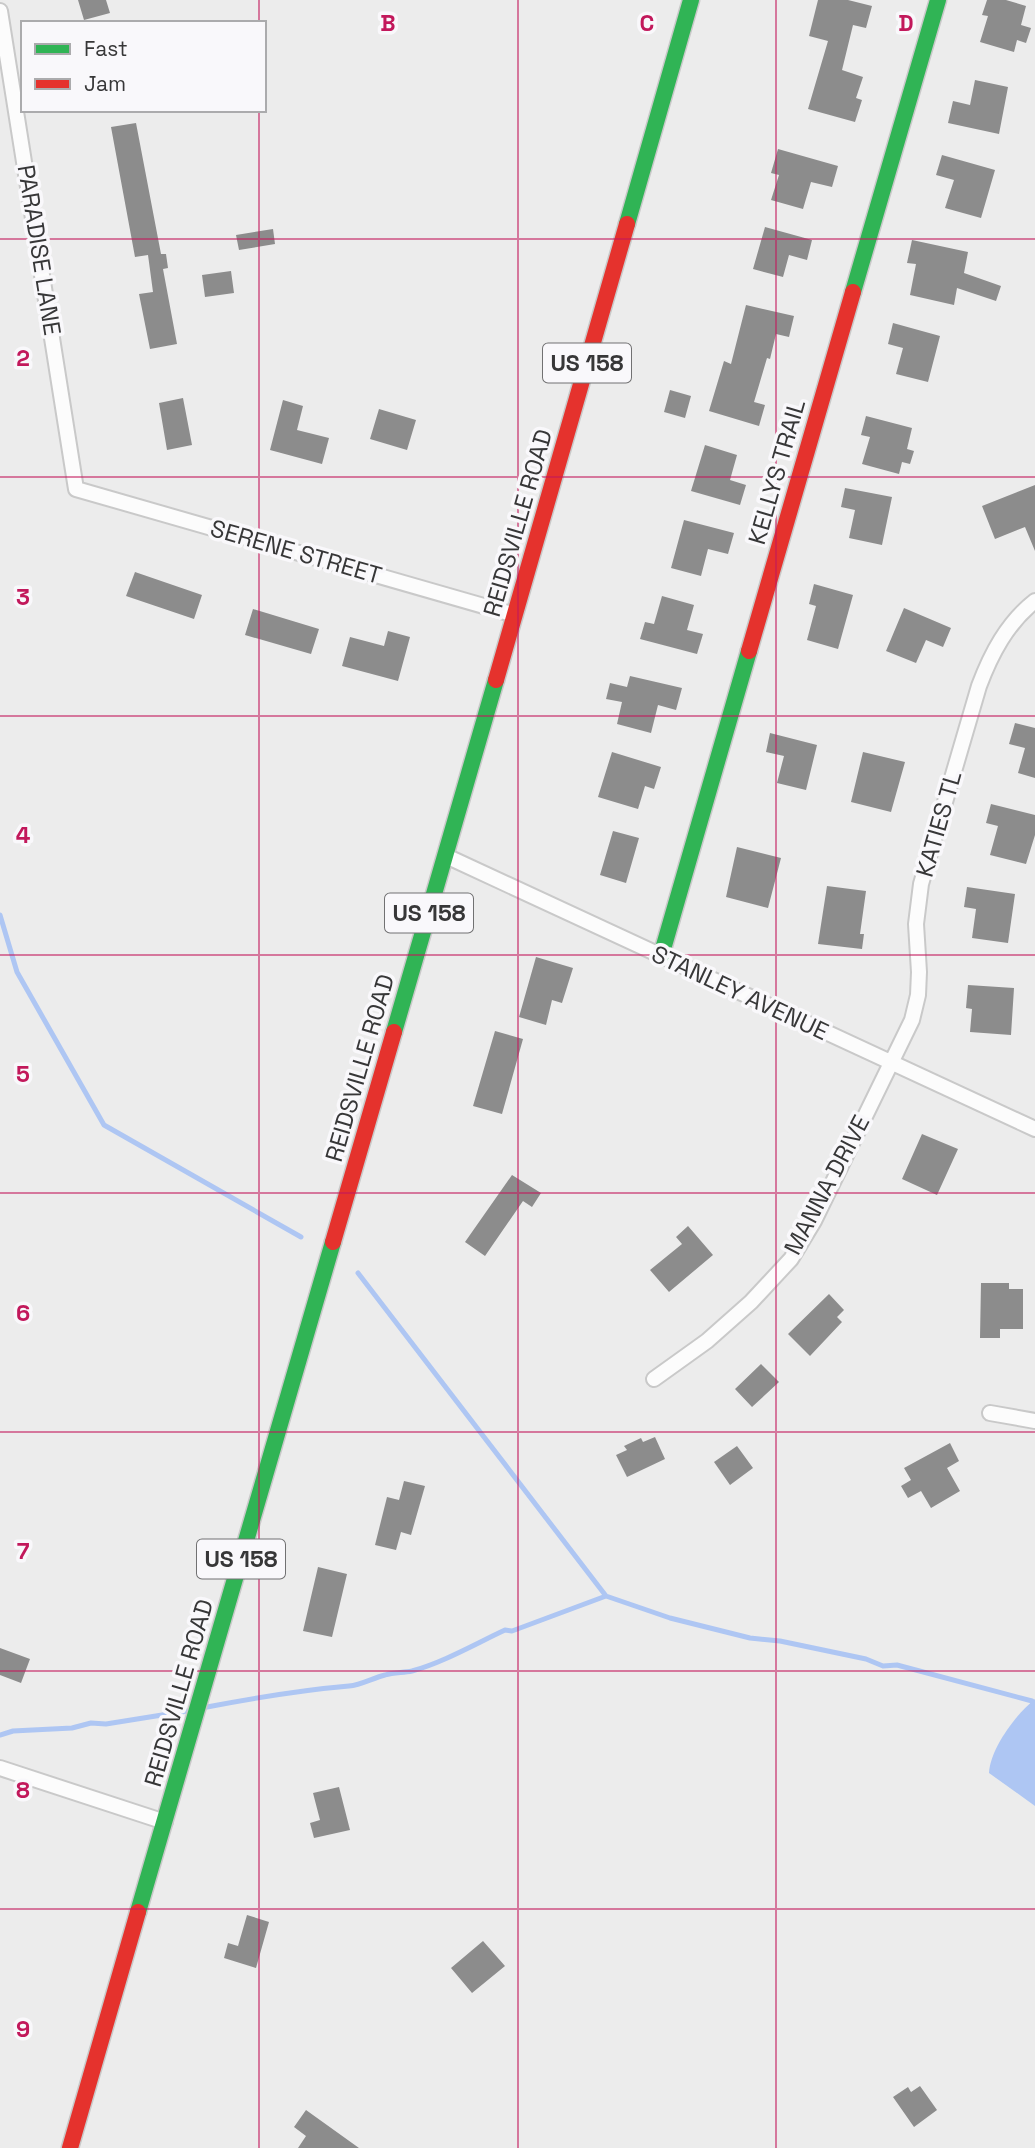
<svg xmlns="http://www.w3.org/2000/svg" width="1035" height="2148" viewBox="0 0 1035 2148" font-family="'Space Grotesk',sans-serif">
<rect width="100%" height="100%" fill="#ececec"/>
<path fill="#aec6f3" d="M1035,1699V1806L989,1773C990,1749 1016,1714 1035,1699Z"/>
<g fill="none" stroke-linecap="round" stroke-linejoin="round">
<path stroke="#aec6f3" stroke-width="5" d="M0,915L17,972L104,1125L301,1237
M358,1273L606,1596L670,1618L750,1638L780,1641L866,1659L883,1666L897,1665L1032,1701L1035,1708
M207,1707C254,1698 302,1690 349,1686C361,1685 373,1678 385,1675C394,1672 403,1673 412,1671C444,1662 475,1644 505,1630L512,1631L606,1596
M0,1735L13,1731L72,1728L91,1723L106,1724L187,1711"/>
</g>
<path fill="#8c8c8c" d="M78,0H106L110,13L84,20Z
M818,0H848L872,6L866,28L853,25L842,70L863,77L856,98L862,100L855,122L808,109L828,41L809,36Z
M987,0H1006L1026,6L1021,25L1031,28L1026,43L1017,40L1014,52L980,42L988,16L982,15Z
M975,80L1008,87L999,134L948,123L953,101L970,105Z
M136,123L161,254H166L168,268L163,269L177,344L150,349L139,294L153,292L148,255L135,257L111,127Z
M778,149L838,166L832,187L811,182L803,209L771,200L779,175L771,173Z
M942,155L995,170L981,218L945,208L954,180L936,175Z
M765,227L812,240L807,260L789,255L783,277L753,269Z
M273,229L275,244L239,250L236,235Z
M912,240L968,252L964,273L1001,286L996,301L957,288L954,305L910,295L916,264L907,263Z
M231,271L234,293L205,297L202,275Z
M746,305L794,316L789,337L776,334L770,359L767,358L754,402L765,405L759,426L709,411L724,361L731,364Z
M893,323L940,336L928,382L896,374L903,348L888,344Z
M670,390L691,396L685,418L664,412Z
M183,398L192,445L167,450L159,403Z
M283,400L303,406L297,430L329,438L322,464L270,450Z
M379,409L416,420L407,450L370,439Z
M866,416L912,428L907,449L914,451L910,464L902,462L899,474L862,464L870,437L861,435Z
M705,445L737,455L730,480L746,485L740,505L691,491Z
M1035,485V551L1025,527L995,539L982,506Z
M845,488L892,497L882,545L849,538L855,510L841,507Z
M684,520L734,533L728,554L708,549L701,576L671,568Z
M135,572L202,595L194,619L126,596Z
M814,584L853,595L838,649L807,640L816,606L809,604Z
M662,596L694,605L687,630L703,634L697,654L640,639L645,622L654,624Z
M904,608L951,628L943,647L926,640L916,663L886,651Z
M253,609L319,629L311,654L245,635Z
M388,631L410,637L398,681L342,666L350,637L384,646Z
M630,676L682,688L676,710L658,705L651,733L617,724L622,702L606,699L610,683L627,687Z
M1015,723L1035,728V778L1018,773L1025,748L1009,744Z
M770,733L817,745L806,790L777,783L784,756L766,752Z
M612,752L661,767L654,789L645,786L638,809L598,797Z
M863,752L905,762L891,812L851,802Z
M991,804L1035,815V835L1026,864L990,855L998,826L986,823Z
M613,831L639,838L626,883L600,875Z
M737,847L781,858L768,908L726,897Z
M827,886L866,891L860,934H864L862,949L818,944Z
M967,887L1015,894L1008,943L972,938L976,909L964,907Z
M536,957L573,968L562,1003L552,1000L546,1025L519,1017Z
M968,985L1014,988L1011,1035L970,1032L972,1009L966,1008Z
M495,1031L523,1039L502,1114L473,1106Z
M922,1134L958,1149L937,1195L902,1179Z
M512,1175L541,1193L532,1207L523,1201L485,1256L465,1242Z
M688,1226L713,1255L669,1292L650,1270L682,1244L676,1237Z
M981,1283H1009V1289H1023V1329H1000V1338H980Z
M829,1294L844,1310L837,1317L842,1322L810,1356L788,1334Z
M761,1364L779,1382L752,1407L735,1389Z
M655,1437L665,1459L627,1477L616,1455L627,1450L624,1446L641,1438L643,1442Z
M950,1443L959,1461L947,1468L960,1491L931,1508L921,1491L908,1498L901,1486L911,1480L904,1468Z
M737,1446L753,1468L730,1485L714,1462Z
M404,1481L425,1486L411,1535L401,1532L396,1550L375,1545L387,1497L399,1500Z
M318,1567L347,1574L332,1637L303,1631Z
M0,1648L30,1659L21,1683L0,1675Z
M339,1787L350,1830L314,1838L310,1823L320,1820L313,1793Z
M247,1915L269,1922L256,1968L224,1958L228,1943L238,1946Z
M483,1941L505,1966L472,1993L451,1968Z
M920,2086L937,2110L914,2127L893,2097L908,2087L911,2092Z
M306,2110L359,2148H298L306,2136L294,2127Z"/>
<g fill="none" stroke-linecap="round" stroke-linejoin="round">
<defs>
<path id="street" d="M0,11L76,489L515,615
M446,856L1035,1129
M654,1379L707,1341L751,1302L791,1259L814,1221L912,1020L918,995L919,972L916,924L921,884L979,686C991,654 1007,623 1035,601
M990,1413L1035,1421
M0,1768L165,1822"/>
<path id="fast" d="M627,224L691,0
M853,292L938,0
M661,956L749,651
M394,1032L496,680
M138,1912L333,1242"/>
<path id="jam" d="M749,651L853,292
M496,680L627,224
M333,1242L394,1032
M70,2148L138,1912"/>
</defs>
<use href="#street" stroke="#c9c9c9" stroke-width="18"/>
<use href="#fast" stroke="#c9c9c9" stroke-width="19"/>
<use href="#jam" stroke="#c9c9c9" stroke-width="19"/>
<use href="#street" stroke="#fcfcfc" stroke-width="14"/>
<use href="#fast" stroke="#30b455" stroke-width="16"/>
<use href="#jam" stroke="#e5322d" stroke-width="16"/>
</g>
<path fill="none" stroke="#c2185b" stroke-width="2" stroke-opacity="0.55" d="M259,0V23M518,0V2148M776,0V2148M259,110V2148M0,239H1035M0,477H1035M0,716H1035M0,955H1035M0,1193H1035M0,1432H1035M0,1671H1035M0,1909H1035"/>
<g text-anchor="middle" stroke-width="7" stroke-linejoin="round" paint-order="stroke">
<g fill="#f9f8fb" stroke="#717172" stroke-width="2">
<rect x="543" y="343.5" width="88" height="39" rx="5"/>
<rect x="385" y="893.5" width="88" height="39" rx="5"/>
<rect x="197" y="1539.5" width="88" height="39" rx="5"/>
</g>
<g font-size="23" font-weight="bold" fill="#373738">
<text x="587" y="371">US 158</text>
<text x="429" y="921">US 158</text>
<text x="241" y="1567">US 158</text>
</g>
<g font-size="24" fill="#373738" stroke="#f9f8fb">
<text transform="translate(39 250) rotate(81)" y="8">PARADISE LANE</text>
<text transform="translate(777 472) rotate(-74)" y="8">KELLYS TRAIL</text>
<text transform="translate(518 523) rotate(-74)" y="8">REIDSVILLE ROAD</text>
<text transform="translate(296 552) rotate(16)" y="8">SERENE STREET</text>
<text transform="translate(939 824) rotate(-74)" y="8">KATIES TL</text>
<text transform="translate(740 993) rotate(25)" y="8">STANLEY AVENUE</text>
<text transform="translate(360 1068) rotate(-74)" y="8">REIDSVILLE ROAD</text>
<text transform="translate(827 1185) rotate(-62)" y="8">MANNA DRIVE</text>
<text transform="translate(179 1693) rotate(-74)" y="8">REIDSVILLE ROAD</text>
</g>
</g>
<g font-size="23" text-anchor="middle" font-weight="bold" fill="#c2185b" stroke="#f9f8fb" stroke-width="7" stroke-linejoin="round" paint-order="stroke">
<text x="388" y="31">B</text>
<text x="647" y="31">C</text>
<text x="906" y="31">D</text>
<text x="23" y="366">2</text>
<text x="23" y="605">3</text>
<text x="23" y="843">4</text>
<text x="23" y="1082">5</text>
<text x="23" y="1321">6</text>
<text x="23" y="1559">7</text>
<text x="23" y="1798">8</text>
<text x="23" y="2037">9</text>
</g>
<rect x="21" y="21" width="245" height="91" fill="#f9f8fb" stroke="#ababad" stroke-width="2"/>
<rect x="35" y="44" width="35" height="10" fill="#30b455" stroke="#ababad" stroke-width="2"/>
<text x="84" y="56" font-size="21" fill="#373738">Fast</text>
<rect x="35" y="79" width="35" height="10" fill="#e5322d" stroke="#ababad" stroke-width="2"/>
<text x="84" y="91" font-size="21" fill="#373738">Jam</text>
</svg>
